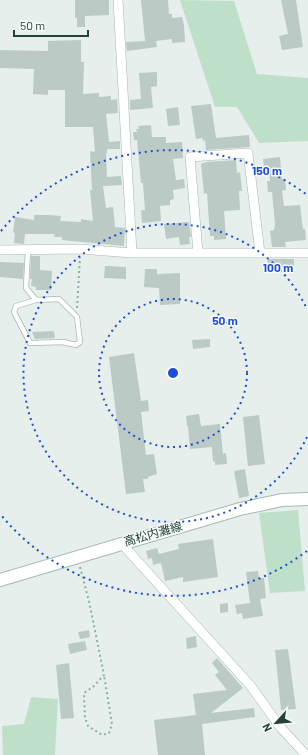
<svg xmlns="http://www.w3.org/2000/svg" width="308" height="755" viewBox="0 0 308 755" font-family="Barlow,'Noto Sans JP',sans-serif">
<rect width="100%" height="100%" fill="#e6efeb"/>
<path fill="#bfe0c8" d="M180,0L234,1L257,74L308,78V141L259,143L237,107H215Z
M298,510L305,591L270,593L259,513Z
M31,697L58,699L55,755H3L2,726L24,724Z"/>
<path fill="#bbcac4" d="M75,0H109V15L85,16V27H77V18H75Z
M141,0H168L169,14H172V18L182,17L184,25L185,42L172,43V39L156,41L157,47L127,51L126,42L145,41Z
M281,0H296L303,47L282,50L279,36L288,34Z
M81,40V62H84L83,94L99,93V97L111,96V100L117,99L118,113L106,114L109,142L120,141V149H107V153H106L107,177L121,176L122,185L103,186L106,208L113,207L115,227L125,228L124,246L62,240V237H54L55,234H25L24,244L14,243L15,233L13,232L15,217L34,220V215H49L61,216L60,221L81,222V219L93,221L90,190H92L90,151L95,152L93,127H65V90H48V95L33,94L34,69L0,68V50L48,51V41Z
M157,72V86L151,87L153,108L130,110V100L141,99L139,73Z
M211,104L216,138L249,135L250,147L206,150L205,140L203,141L202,138L196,139L191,106Z
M178,107L180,125L168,126L166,109Z
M151,125L152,137H166V143L182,142L183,158L173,159L176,180L184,179L185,188L173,190L174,199L170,200V205L160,206L161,221L142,223L141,210H145L143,183H141L137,140H134L133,132H137L136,129H139L138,126Z
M280,157L282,179H285L286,190L282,191L284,206L300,205L303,229H305L306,240L285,242L286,247H272L270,231L274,230L275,224L272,192H268L267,181H270L269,166H264L263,159Z
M236,160L237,173L240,172L242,191H239L240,210L224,211L226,239L214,240V236H210L207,193L204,194L201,164L206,162Z
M189,222L191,237H189L190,244L180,245L179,237L166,239L164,224Z
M31,256H40V270L52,271L51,290H36V287L31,286L32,279H30Z
M268,259H294V267H267Z
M0,262L24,263L23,279L0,277Z
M105,266L126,267V279L104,278Z
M145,269H157V274L180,273V304L160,305L159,288L144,287Z
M54,331L55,338L35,339L32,332Z
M210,339V347L193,349L192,340Z
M134,353L141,401L148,400L149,411L141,412L146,455L154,454L157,474L148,477V479H143L145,492L126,494L109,357Z
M199,414L201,426L220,424L223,454L226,453L227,464L215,465V461L213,462L212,447L190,449L188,426H187L186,416Z
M259,415L265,464L248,466L243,417Z
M245,469L249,496L239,498L234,471Z
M213,539L218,577L183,582V577L165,581L161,563L153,565L152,558L148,559L146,551L157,548L159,554L179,549L178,544Z
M258,571L259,578H264L266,598L260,599L263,616L243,619L242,613L237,614L235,605L250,603L246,572Z
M228,603V612L220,613V604Z
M89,630L90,637L80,639L78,632Z
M196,636L197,647L187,649L186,638Z
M85,641L87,650L70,654L68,644Z
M288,649L296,709L281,710L275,650Z
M217,658L243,688L211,713L254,708L255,717L202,724L205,755H158L154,720L196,715L193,694L227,690L215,675L219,672L212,663Z
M69,663L74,718L61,719L56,665Z"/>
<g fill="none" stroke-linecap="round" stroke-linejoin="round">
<defs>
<path id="lane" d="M28,249L26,288L36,300L59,299L77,317L80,342L76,345L63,342L30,343L14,312L16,306L36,300"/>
<path id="street" d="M118,0L132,253
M0,250L80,249L132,253H308
M198,253L190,157L248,153L260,253
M121,543L250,685L281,728L306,755"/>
<path id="secondary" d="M0,580L240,509L282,500L308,499"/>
</defs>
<use href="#lane" stroke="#a8b8b2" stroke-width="6"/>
<use href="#street" stroke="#a8b8b2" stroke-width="10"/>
<use href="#secondary" stroke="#a4bbb3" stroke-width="14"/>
<path stroke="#86b3a5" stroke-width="2" stroke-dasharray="2 3" stroke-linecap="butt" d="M77,308L80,257
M80,567L89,601L104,675L94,686L84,693L85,718L88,726L102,735L109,733L112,724L104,675"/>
<use href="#lane" stroke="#fff" stroke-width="4.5"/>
<use href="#street" stroke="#fff" stroke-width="9"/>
<use href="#secondary" stroke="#fff" stroke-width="12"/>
</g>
<g fill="none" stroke="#1d4ed8" stroke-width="2" stroke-dasharray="2 4">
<circle cx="173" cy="373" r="74"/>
<path d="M307 437A149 149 0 1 1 307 309"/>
<path d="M307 551A223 223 0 0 1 1 515M1 231A223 223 0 0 1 307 195"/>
</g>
<g text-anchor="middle" stroke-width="3" stroke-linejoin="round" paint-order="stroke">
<g font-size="12" fill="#24423a" stroke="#f7fbf9">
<text transform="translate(153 534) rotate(-16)" y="4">高松内灘線</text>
</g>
</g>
<circle cx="173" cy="373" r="6" fill="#1d4ed8" stroke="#f7fbf9" stroke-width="2"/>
<g font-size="12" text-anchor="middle" font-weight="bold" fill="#1d4ed8" stroke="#f7fbf9" stroke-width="3" stroke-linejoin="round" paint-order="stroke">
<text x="267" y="175">150 m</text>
<text x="278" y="272">100 m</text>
<text x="225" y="325">50 m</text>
</g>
<g transform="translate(276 723) rotate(243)" stroke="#f7fbf9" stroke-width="3" paint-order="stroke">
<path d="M0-3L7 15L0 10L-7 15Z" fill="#24423a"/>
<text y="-6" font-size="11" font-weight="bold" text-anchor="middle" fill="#24423a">N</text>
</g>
<path d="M14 30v6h74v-6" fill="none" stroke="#24423a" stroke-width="2"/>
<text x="20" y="30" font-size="12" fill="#24423a" stroke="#f7fbf9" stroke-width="3" paint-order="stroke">50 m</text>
</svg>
